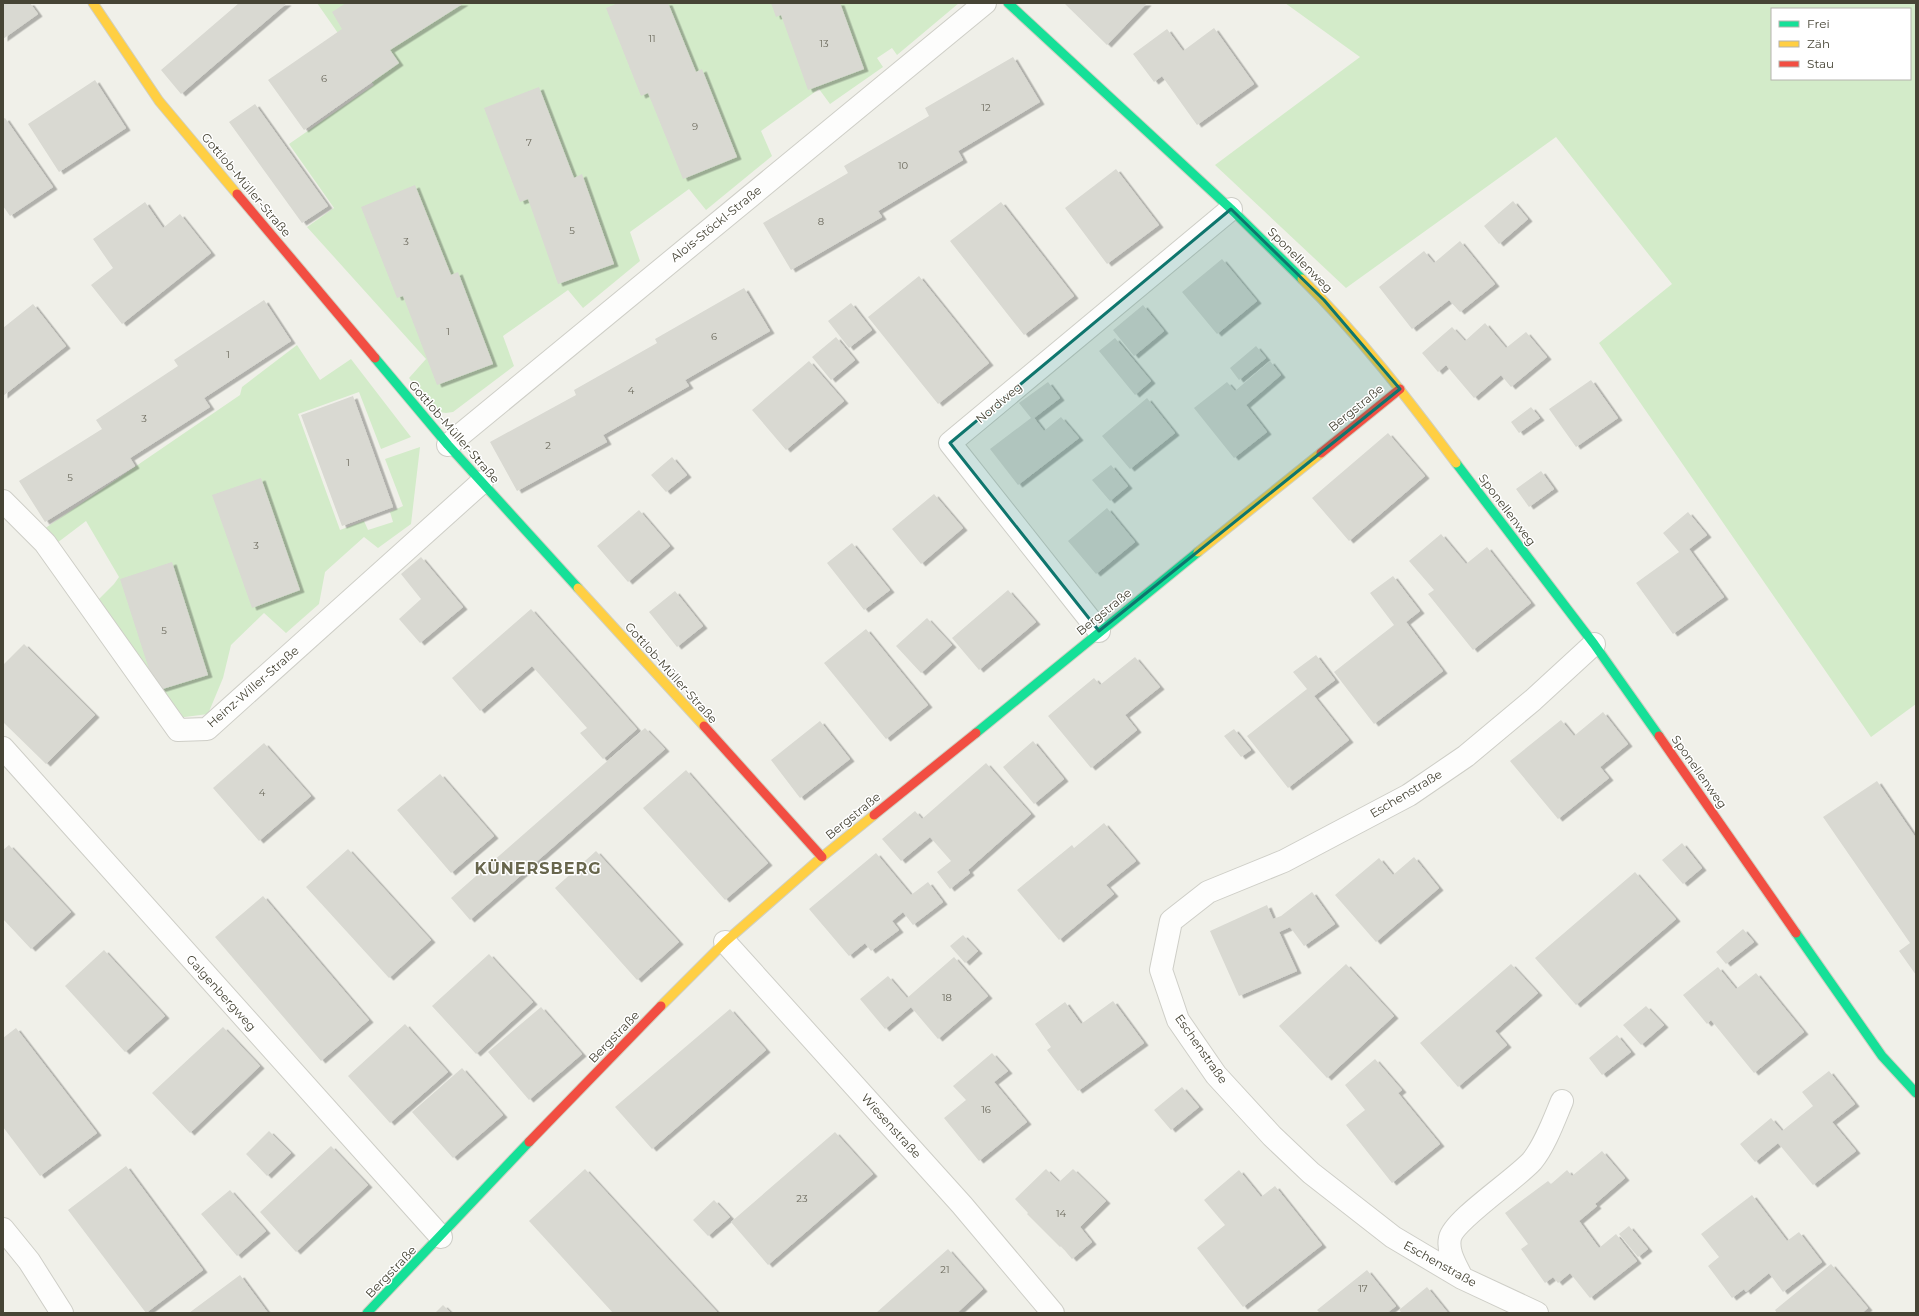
<svg xmlns="http://www.w3.org/2000/svg" width="1919" height="1316" viewBox="0 0 1919 1316" font-family="Montserrat,sans-serif">
<defs>
<filter id="shadow"><feDropShadow dx="4.5" dy="2.5" stdDeviation="0" flood-color="#0004"/></filter>
</defs>
<rect width="100%" height="100%" fill="#f0f0e9"/>
<path fill="#d3ebc9" fill-rule="evenodd" d="M317,3H959L897,55L892,48L877,58L883,67L830,104L819,89L761,131L772,156L706,210L689,189L630,232L640,261L583,308L568,290L503,336L514,366L453,412L446,413L439,412L409,378L426,359L307,227L334,208L289,144L374,85Z
M1285,3H1916V704L1871,737L1599,343L1672,284L1556,137L1346,288L1215,165L1360,57ZM1772,9H1910V79H1772Z
M297,345L320,380L351,359L411,437L381,449L359,392L298,414L340,530L364,521L368,530L393,522L390,512L403,506L385,459L420,447L411,524L378,548L364,537L325,572L319,604L286,633L264,613L231,645L223,678L208,714L177,718L98,600L114,584L119,577L86,521L57,543L44,529L240,395L242,387Z"/>
<path fill="#d9d9d2" filter="url(#shadow)" d="M3,3H30L38,14L3,39Z
M239,3H287L181,94L161,70Z
M346,3H464L390,50L399,63L304,130L268,80L342,29L332,12Z
M618,3H668L696,72L702,69L737,157L683,179L648,93L641,96L606,8Z
M771,3H840L864,69L808,90L781,15L776,17Z
M1064,3H1147L1107,45Z
M1214,28L1254,84L1197,125L1162,76L1154,82L1133,54L1167,29L1183,51Z
M1013,57L1040,102L958,151L963,160L878,211L882,217L791,270L763,223L848,173L844,166L929,116L925,108Z
M95,80L126,128L59,172L28,124Z
M539,87L574,178L582,174L614,264L558,284L528,199L520,202L484,108Z
M255,104L328,206L302,223L229,122Z
M5,118L53,187L10,216L3,206V119Z
M1116,169L1159,225L1107,264L1065,208Z
M415,185L451,275L458,272L493,364L437,385L403,296L397,298L361,207Z
M1513,201L1528,219L1499,244L1484,226Z
M145,202L163,228L180,214L211,253L122,324L91,285L113,268L93,239Z
M1001,202L1074,296L1024,335L950,241Z
M1460,241L1495,284L1460,312L1449,300L1412,329L1379,287L1424,251L1434,263Z
M1222,259L1257,301L1217,334L1182,292Z
M919,276L989,363L938,404L868,317Z
M744,288L770,331L685,380L689,386L603,435L607,442L517,491L490,442L576,395L574,390L657,343L655,339Z
M264,300L291,341L204,398L210,407L130,458L135,466L45,522L19,481L102,429L96,420L178,366L174,360Z
M851,303L872,330L849,348L828,321Z
M33,304L66,346L3,396V328Z
M1143,305L1164,331L1134,356L1113,330Z
M1485,323L1506,348L1526,332L1547,357L1511,387L1501,375L1474,398L1446,365L1438,372L1422,353L1452,327L1465,341Z
M836,337L855,360L831,380L812,357Z
M1115,338L1151,381L1135,395L1099,351Z
M1256,346L1266,358L1239,380L1230,368Z
M809,361L844,401L786,450L752,410Z
M1270,361L1281,375L1246,405L1267,432L1234,458L1194,408L1227,382L1235,391Z
M1591,380L1618,418L1576,447L1549,409Z
M1048,382L1060,398L1034,418L1044,431L1061,417L1079,438L1018,485L990,449L1031,418L1019,403Z
M353,396L393,507L342,526L301,415Z
M1147,398L1175,433L1130,469L1102,436Z
M1531,407L1540,418L1519,433L1511,422Z
M1388,433L1425,476L1349,541L1312,498Z
M672,457L687,475L666,492L651,475Z
M1111,465L1128,486L1110,501L1092,480Z
M1541,471L1554,489L1529,507L1516,489Z
M261,478L300,590L252,608L212,495Z
M934,494L963,528L921,564L892,529Z
M1107,508L1135,542L1096,574L1068,541Z
M639,510L670,546L628,582L597,546Z
M1688,512L1707,535L1689,549L1724,597L1673,634L1636,583L1679,552L1663,533Z
M1441,534L1466,564L1487,547L1531,603L1473,650L1428,594L1434,590L1409,561Z
M852,543L890,590L864,610L827,563Z
M421,557L463,607L420,643L399,619L421,599L401,574Z
M172,562L208,675L156,691L120,579Z
M1393,576L1420,611L1406,622L1443,671L1374,724L1334,672L1394,625L1370,593Z
M1008,590L1036,622L979,670L952,638Z
M675,591L703,626L677,647L649,612Z
M531,609L637,729L603,759L580,733L587,728L532,666L480,711L452,678Z
M927,618L952,645L921,673L896,646Z
M866,629L928,705L886,739L824,663Z
M24,644L95,715L46,764L3,722V665Z
M1316,655L1335,680L1314,696L1349,740L1288,788L1247,736L1307,689L1293,672Z
M1135,657L1160,687L1125,715L1137,730L1091,768L1048,716L1094,678L1100,685Z
M1603,712L1628,744L1600,767L1609,778L1558,819L1510,761L1561,720L1574,736Z
M820,721L850,759L800,798L771,760Z
M645,728L665,749L470,920L451,898Z
M1234,729L1251,750L1241,757L1224,736Z
M1033,741L1064,779L1034,804L1003,767Z
M264,743L311,796L259,841L213,788Z
M986,763L1031,814L968,870L970,873L950,889L937,872L951,861L930,837L901,861L882,839L915,811L922,819Z
M686,770L768,863L725,900L643,808Z
M440,774L494,836L451,873L397,810Z
M1877,781L1916,838V975L1899,951L1910,943L1823,817Z
M1104,823L1136,861L1106,885L1114,894L1059,940L1017,890L1072,845L1074,848Z
M1682,843L1702,868L1683,884L1662,860Z
M9,845L71,912L31,949L3,919V850Z
M348,849L431,940L389,978L306,887Z
M596,851L679,942L637,980L555,888Z
M876,853L911,895L928,882L943,902L913,925L903,912L892,921L899,930L871,951L865,943L849,956L809,909Z
M1414,857L1439,888L1376,942L1335,895L1379,858L1393,875Z
M1635,872L1676,919L1576,1005L1535,958Z
M1312,892L1335,924L1304,946L1290,927L1279,932L1297,971L1239,996L1210,931L1267,905L1273,919L1281,916Z
M263,896L369,1020L321,1061L215,937Z
M1743,929L1754,942L1726,964L1716,952Z
M963,935L978,951L965,963L950,946Z
M104,950L165,1016L125,1052L65,986Z
M489,954L533,1002L476,1054L432,1006Z
M954,957L988,996L938,1039L911,1007L885,1029L860,999L888,976L907,998Z
M1346,964L1394,1016L1327,1078L1279,1026Z
M1511,964L1538,993L1495,1031L1507,1045L1458,1087L1420,1043Z
M1718,967L1736,989L1756,973L1804,1032L1754,1073L1711,1020L1707,1024L1683,995Z
M1113,1001L1144,1043L1078,1091L1047,1050L1051,1047L1035,1024L1065,1002L1081,1024Z
M1646,1006L1664,1025L1641,1045L1623,1025Z
M541,1007L582,1054L529,1100L488,1052Z
M730,1009L766,1050L652,1149L615,1107Z
M405,1024L448,1072L390,1123L348,1076Z
M223,1027L260,1066L190,1133L152,1093Z
M16,1028L97,1133L40,1176L3,1127V1038Z
M1617,1035L1631,1052L1602,1075L1589,1058Z
M992,1053L1008,1071L994,1082L1027,1122L979,1161L944,1118L966,1100L953,1086Z
M1375,1059L1402,1090L1398,1093L1440,1144L1392,1183L1346,1125L1365,1110L1345,1085Z
M462,1068L503,1115L453,1158L412,1112Z
M1829,1071L1855,1104L1832,1122L1856,1151L1813,1185L1778,1143L1755,1162L1740,1144L1771,1118L1782,1131L1813,1106L1802,1092Z
M1182,1087L1199,1107L1171,1130L1154,1110Z
M269,1131L291,1153L267,1176L246,1154Z
M835,1132L873,1174L768,1265L731,1222Z
M331,1146L368,1185L296,1252L260,1212Z
M1602,1151L1625,1178L1595,1204L1597,1206L1579,1221L1599,1248L1616,1234L1637,1261L1590,1298L1570,1273L1558,1283L1553,1277L1545,1283L1521,1249L1528,1244L1505,1213L1548,1181L1551,1184L1567,1170L1572,1176Z
M126,1166L203,1270L146,1313L68,1210Z
M585,1169L718,1313H613L529,1221Z
M1046,1169L1059,1182L1073,1169L1106,1201L1080,1227L1092,1242L1072,1259L1061,1246L1060,1247L1027,1214L1028,1213L1015,1199Z
M1239,1170L1261,1197L1275,1186L1322,1245L1243,1307L1197,1248L1225,1225L1204,1200Z
M230,1190L266,1231L237,1256L201,1214Z
M1752,1195L1787,1241L1799,1232L1822,1262L1783,1292L1769,1273L1746,1292L1744,1289L1732,1298L1708,1266L1719,1257L1701,1234Z
M714,1200L730,1217L708,1236L693,1220Z
M1629,1226L1648,1249L1638,1257L1619,1234Z
M948,1249L983,1289L957,1313H876Z
M1831,1264L1868,1308L1862,1313H1777L1775,1310Z
M1367,1270L1396,1306L1387,1313H1320L1317,1310Z
M240,1275L268,1313H189Z
M1427,1287L1448,1313H1402L1399,1310Z
M443,1305L451,1313H435Z"/>
<g fill="none" stroke-linecap="round" stroke-linejoin="round">
<defs>
<path id="street" d="M448,445L985,3
M3,501L45,543L178,730L207,729L482,482
M1099,631L950,443L1231,209
M3,748L441,1237
M725,942L962,1205L1053,1313
M3,1229L29,1261L62,1313
M1462,1278C1456,1265 1447,1252 1450,1238C1454,1220 1516,1179 1532,1161C1545,1145 1554,1120 1562,1101
M1537,1313L1462,1278L1393,1237L1311,1173L1272,1136L1216,1075L1178,1020L1161,970L1171,921L1208,892L1284,861L1409,795L1466,756L1533,700L1594,644"/>
<path id="fast" d="M1008,3L1231,209L1302,279
M375,358L448,445L578,588
M1456,463L1594,644L1659,736
M976,733L1198,552
M1796,933L1882,1056L1916,1093
M367,1313L529,1142"/>
<path id="slow" d="M93,3L159,101L237,194
M1302,279C1359,335 1408,399 1456,463
M1198,552L1321,453
M578,588L704,726
M661,1006L725,942L822,857L874,815"/>
<path id="jam" d="M237,194L375,358
M1321,453L1400,389
M704,726L822,857
M1659,736L1796,933
M874,815L976,733
M529,1142L661,1006"/>
</defs>
<use href="#street" stroke="#cecec7" stroke-width="24"/>
<use href="#fast" stroke="#d0d0c2" stroke-width="11"/>
<use href="#slow" stroke="#d0d0c2" stroke-width="11"/>
<use href="#jam" stroke="#d0d0c2" stroke-width="11"/>
<use href="#street" stroke="#fdfdfc" stroke-width="22"/>
<use href="#fast" stroke="#16e098" stroke-width="9"/>
<use href="#slow" stroke="#ffcf43" stroke-width="9"/>
<use href="#jam" stroke="#f24e42" stroke-width="9"/>
</g>
<path fill="#0f766e" fill-opacity="0.2" stroke="#0f766e" stroke-width="3" stroke-linejoin="round" d="M1231,209L1324,300L1400,389L1099,631L950,443Z"/>
<g text-anchor="middle" stroke-width="3" stroke-linejoin="round" paint-order="stroke">
<g font-size="10" fill="#6c6a5d">
<text x="652" y="42">11</text>
<text x="824" y="47">13</text>
<text x="324" y="82">6</text>
<text x="986" y="111">12</text>
<text x="695" y="130">9</text>
<text x="529" y="146">7</text>
<text x="903" y="169">10</text>
<text x="821" y="225">8</text>
<text x="572" y="234">5</text>
<text x="406" y="245">3</text>
<text x="448" y="335">1</text>
<text x="714" y="340">6</text>
<text x="228" y="358">1</text>
<text x="631" y="394">4</text>
<text x="144" y="422">3</text>
<text x="548" y="449">2</text>
<text x="348" y="466">1</text>
<text x="70" y="481">5</text>
<text x="256" y="549">3</text>
<text x="164" y="634">5</text>
<text x="262" y="796">4</text>
<text x="947" y="1001">18</text>
<text x="986" y="1113">16</text>
<text x="802" y="1202">23</text>
<text x="1061" y="1217">14</text>
<text x="945" y="1273">21</text>
<text x="1363" y="1292">17</text>
</g>
<g font-size="12" fill="#464435" stroke="#fff">
<text transform="translate(246 185) rotate(50)" y="4">Gottlob-Müller-Straße</text>
<text transform="translate(716 224) rotate(-39)" y="4">Alois-Stöckl-Straße</text>
<text transform="translate(1300 260) rotate(45)" y="4">Sponellenweg</text>
<text transform="translate(999 403) rotate(-40)" y="4">Nordweg</text>
<text transform="translate(1356 408) rotate(-39)" y="4">Bergstraße</text>
<text transform="translate(454 432) rotate(49)" y="4">Gottlob-Müller-Straße</text>
<text transform="translate(1507 510) rotate(53)" y="4">Sponellenweg</text>
<text transform="translate(1104 612) rotate(-39)" y="4">Bergstraße</text>
<text transform="translate(671 673) rotate(48)" y="4">Gottlob-Müller-Straße</text>
<text transform="translate(253 687) rotate(-41)" y="4">Heinz-Willer-Straße</text>
<text transform="translate(1699 772) rotate(55)" y="4">Sponellenweg</text>
<text transform="translate(1406 794) rotate(-31)" y="4">Eschenstraße</text>
<text transform="translate(853 816) rotate(-39)" y="4">Bergstraße</text>
<text transform="translate(221 993) rotate(48)" y="4">Galgenbergweg</text>
<text transform="translate(614 1037) rotate(-46)" y="4">Bergstraße</text>
<text transform="translate(1201 1049) rotate(55)" y="4">Eschenstraße</text>
<text transform="translate(891 1126) rotate(48)" y="4">Wiesenstraße</text>
<text transform="translate(1440 1264) rotate(29)" y="4">Eschenstraße</text>
<text transform="translate(391 1272) rotate(-46)" y="4">Bergstraße</text>
</g>
<g font-size="16" font-weight="bold" letter-spacing="1" fill="#68664d" stroke="#fff">
<text x="538" y="874">KÜNERSBERG</text>
</g>
</g>
<rect width="1919" height="1316" fill="none" stroke="#464435" stroke-width="8"/>
<rect x="1771" y="8" width="140" height="72" fill="#ffffff" stroke="#b5b4ae"/>
<rect x="1779" y="21" width="20" height="6" fill="#16e098" stroke="#b5b4ae"/>
<text x="1807" y="28" font-size="12" fill="#464435">Frei</text>
<rect x="1779" y="41" width="20" height="6" fill="#ffcf43" stroke="#b5b4ae"/>
<text x="1807" y="48" font-size="12" fill="#464435">Zäh</text>
<rect x="1779" y="61" width="20" height="6" fill="#f24e42" stroke="#b5b4ae"/>
<text x="1807" y="68" font-size="12" fill="#464435">Stau</text>
</svg>
